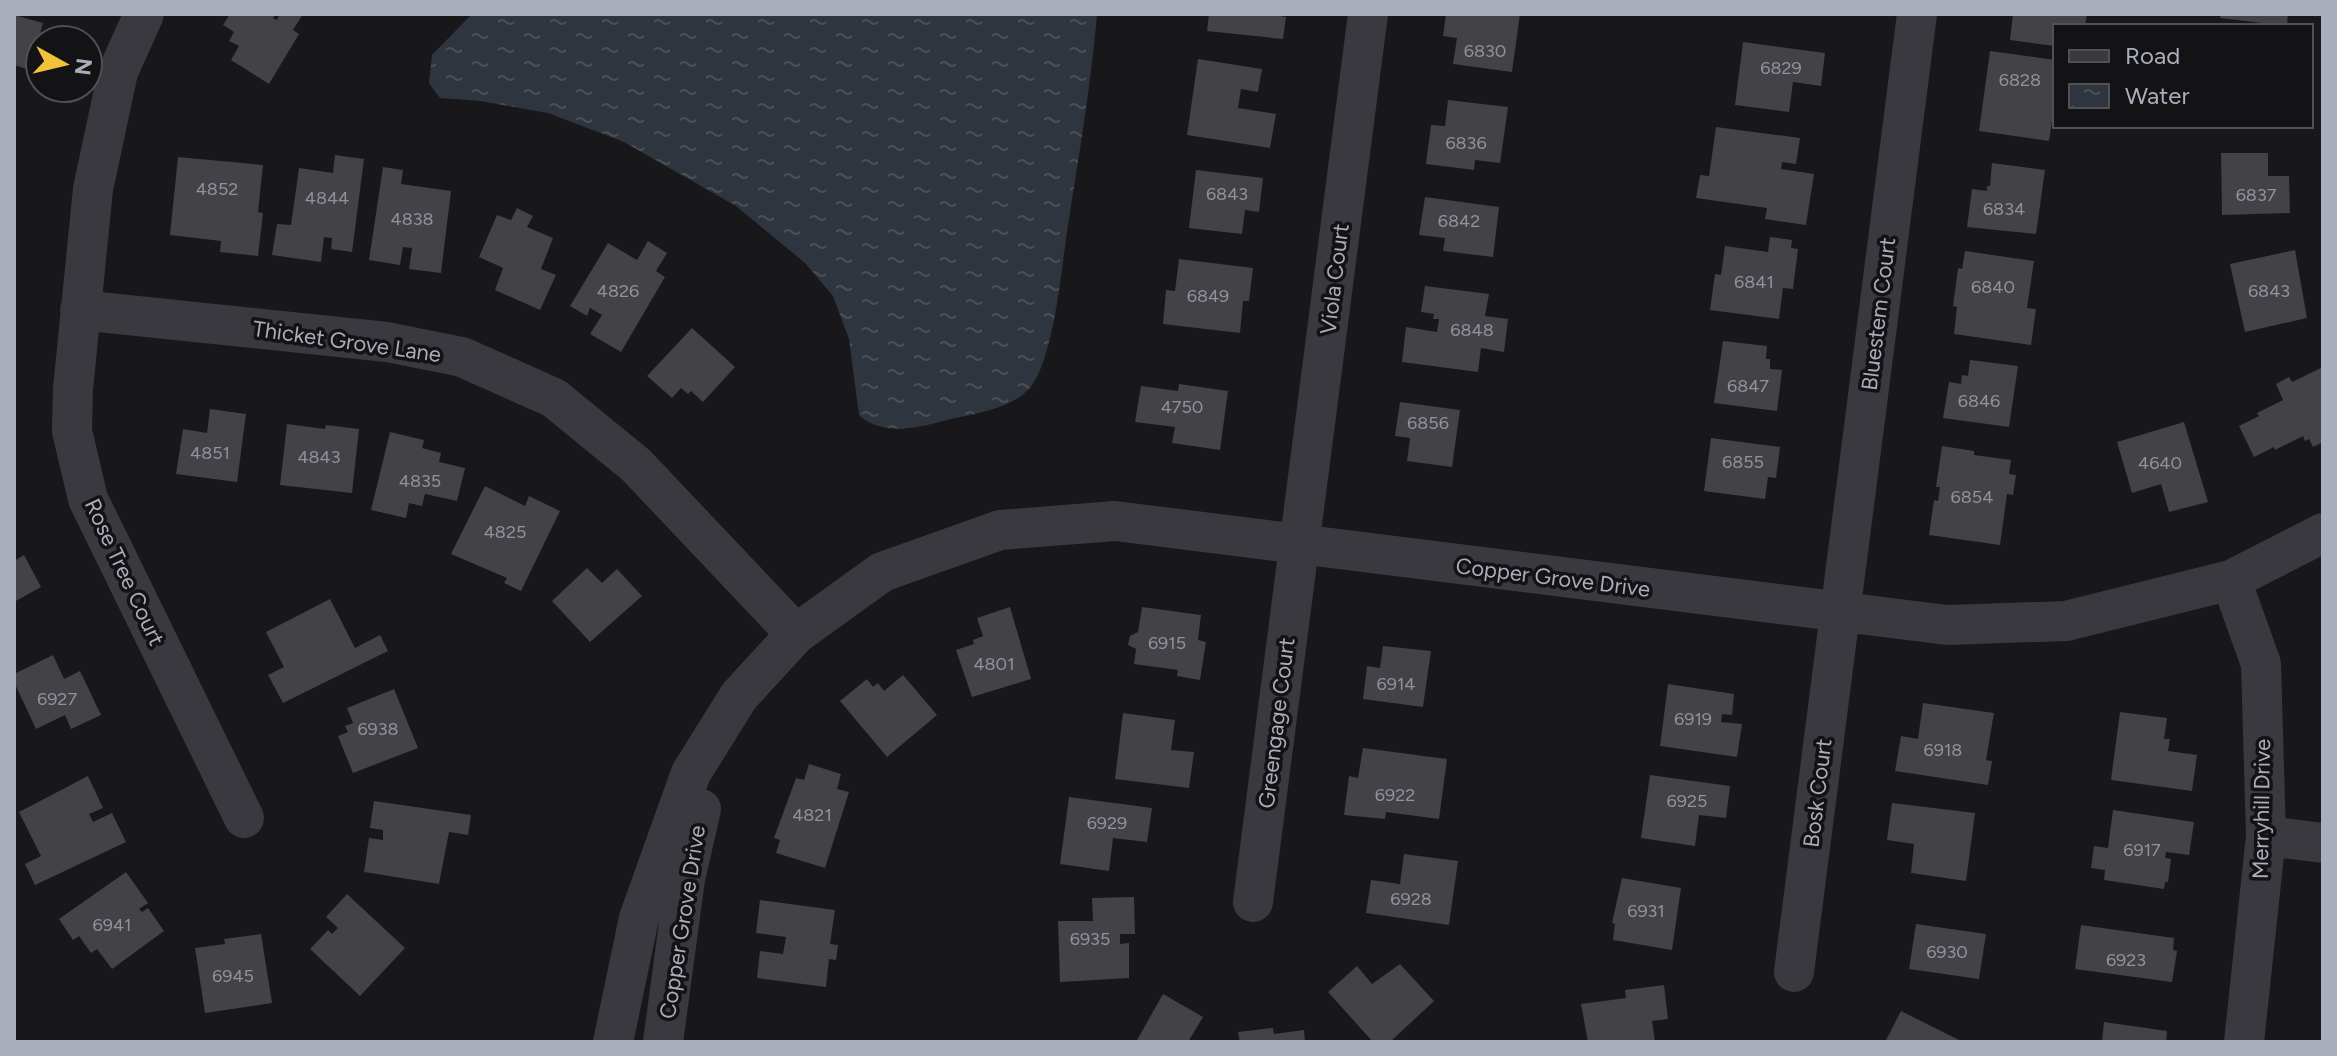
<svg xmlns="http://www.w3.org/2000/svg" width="2337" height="1056" viewBox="0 0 2337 1056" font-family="Figtree,sans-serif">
<defs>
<pattern id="water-ripples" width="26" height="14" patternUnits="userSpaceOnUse" patternTransform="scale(2)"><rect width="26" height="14" fill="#2e353e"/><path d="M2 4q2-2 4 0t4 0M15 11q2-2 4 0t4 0" fill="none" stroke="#4a5058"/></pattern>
</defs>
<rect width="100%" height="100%" fill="#18181a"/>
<path fill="url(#water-ripples)" d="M472,14H1097C1091,85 1079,155 1068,225C1062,263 1054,362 1029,389C1008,411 968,414 939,422C914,429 880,435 859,415L849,339L833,296L805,263L736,206L624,142L548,113L480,101L440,98L429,83L432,55Z"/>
<path fill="#424247" d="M230,14H276L273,18L277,20L280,14H303L293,30L299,34L269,84L231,60L239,46L229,41L234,32L223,25Z
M1209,14H1269L1286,17L1283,39L1207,31Z
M1446,14H1520L1512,72L1453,64L1457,38L1443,36Z
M2013,14H2087L2085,26H2055V46L2010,40Z
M2221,14H2288L2287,26L2220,18Z
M14,15L43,23L30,70L14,65Z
M1743,42L1825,53L1821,86L1793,82L1789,112L1735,105Z
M1990,51L2055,60V101L2049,141L1979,131Z
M1198,59L1262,69L1258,92L1241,89L1238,108L1276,114L1270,148L1187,135Z
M1448,100L1508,107L1500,163L1475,160L1474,170L1426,164L1431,125L1445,126Z
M1716,127L1800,138L1796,164L1782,162L1781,169L1814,174L1806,225L1765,219L1767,208L1696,198L1700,175L1709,176Z
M2221,153H2268V176H2289L2290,213L2222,215Z
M335,155L364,159L352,252L331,249L332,238L324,237L321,262L272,255L277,224L291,225L299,168L333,173Z
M178,157L263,165L258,212L263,213L258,256L220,252L221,241L170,235Z
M1992,163L2045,170L2036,234L1967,227L1972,189L1987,191V186H1990Z
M383,167L403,170L401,184L451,191L441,273L409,269L412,248L403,247L400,265L369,260Z
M1196,170L1263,178L1259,212L1245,210L1242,234L1189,228Z
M1425,197L1499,207L1493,257L1443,251L1445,238L1419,235Z
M517,208L533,216L527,227L553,238L541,269L556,275L540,310L495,290L503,268L479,257L497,215L511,220Z
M1770,237L1792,240L1791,248L1798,249L1793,289L1783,288L1779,319L1710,310L1715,274L1721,275L1725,246L1768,252Z
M648,241L667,253L656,271L665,277L621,352L590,334L602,315L590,308L587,316L570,306L608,243L637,260Z
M2295,250L2307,318L2245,332L2230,264Z
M1965,251L2034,261L2027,308L2036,309L2031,345L1954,334L1957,307L1953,306L1958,268L1962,269Z
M1179,259L1253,268L1249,301H1243L1240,333L1163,324L1166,290L1175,291Z
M1425,286L1489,294L1485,316L1508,319L1504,352L1481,348L1478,372L1402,362L1406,327L1437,332L1439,319H1433L1434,314L1421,312Z
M692,328L735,367L703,402L691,391L688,394L681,388L672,398L647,376Z
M1723,341L1767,346L1766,359H1770V369L1782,370L1777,411L1714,403Z
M1970,360L2018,366L2009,427L1943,418L1949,382L1961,384L1962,375L1968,376Z
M2321,368L2323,372V442L2313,447L2309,439L2305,441L2303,436L2275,450L2274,447L2254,457L2239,426L2259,416L2257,413L2283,400L2276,384L2289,377L2292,382Z
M1179,384L1228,391L1220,450L1172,443L1175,427L1135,422L1141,386L1178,391Z
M1400,402L1460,410L1452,467L1407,461L1410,438L1395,436Z
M210,409L246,414L237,482L176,474L183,429L207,433Z
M2184,422L2208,502L2169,512L2161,484L2132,493L2117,442Z
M287,424L325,429L326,425L359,429L352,493L280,485Z
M390,432L424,440L422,448L441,453L439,462L465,468L457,501L425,494L422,506L409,503L406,518L371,510Z
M1711,438L1780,447L1776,478L1768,477L1765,499L1704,491Z
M1942,446L1974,451V455L2011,460L2009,474L2016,475L2013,495L2007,494L2000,545L1929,535L1934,500L1938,501L1940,487H1936Z
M485,486L525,506L529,496L560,511L521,591L504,583L507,578L451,554Z
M24,555L41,587L14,602V561Z
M587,568L602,583L617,569L642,596L590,642L552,601Z
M330,599L355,648L380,635L388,651L283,703L268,675L284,667L266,632Z
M1010,607L1031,679L972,697L956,650L974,644L973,640L983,636L977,618Z
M1142,607L1201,615L1198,640L1206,642L1200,680L1177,676L1178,670L1134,664L1136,649L1128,645L1130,636L1138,632Z
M1383,646L1431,651L1423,707L1363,699L1367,666L1380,668Z
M53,655L64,679L80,671L101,715L71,729L65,715L36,729L14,682V674Z
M903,675L937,715L887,757L840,701L867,679L873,687L878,683L884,691Z
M1668,684L1734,694L1732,715L1722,714L1721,722L1742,724L1737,757L1660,746Z
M394,689L418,748L353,773L338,736L348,732L345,726L353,723L347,708Z
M1923,703L1994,713L1986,760L1992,761L1988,785L1895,771L1901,736L1918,739Z
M2120,712L2167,718L2164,739H2170L2168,751L2197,755L2192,791L2111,780Z
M1123,713L1175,720L1171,750L1194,752L1189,788L1115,779Z
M1363,748L1447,759L1439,819L1386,812L1385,819L1344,815L1349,776L1358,778Z
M809,764L841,774L837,789L849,792L825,868L776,853L780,840L774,838L796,778L804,780Z
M1650,775L1730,786L1726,818L1699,815L1695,846L1641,838Z
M88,776L103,808L89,814L93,822L112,813L126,842L35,885L25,864L41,856L19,812Z
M1069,797L1152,808L1147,842L1113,838L1109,871L1060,864Z
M374,801L471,815L468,835L449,832L439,884L364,872L369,838L383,840V830L370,828Z
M1892,803L1975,813L1966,881L1911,873L1914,844L1887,840Z
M2113,810L2194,822L2189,855L2166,852L2165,858L2171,859L2168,882H2165L2164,889L2104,880L2105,870L2091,868L2094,846L2108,848Z
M1404,854L1458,861L1449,925L1366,913L1371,880L1400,884Z
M126,872L148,903L139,909L142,912L148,908L164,931L112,969L97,949L91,953L79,936L73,940L59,919Z
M1622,878L1681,888L1672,950L1613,940L1615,924L1612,923Z
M347,894L405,948L360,996L310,949L328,930L332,934L338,928L326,917Z
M1134,897L1135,934H1120V944L1129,943V978L1060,982L1058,921H1093L1092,898Z
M760,900L835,910L830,944L838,945L836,960L829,959L826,987L757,978L760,951L783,954L786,937L756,933Z
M1916,924L1986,934L1979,979L1909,969Z
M2081,925L2174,938L2173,950L2177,951L2172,982L2075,969Z
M261,934L272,1003L205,1013L195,948L225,944L224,939Z
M1400,964L1434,1001L1390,1042H1373L1328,992L1357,966L1372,984Z
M1664,985L1668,1019L1652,1021L1655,1042H1588L1581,1004L1626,998L1625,990Z
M1163,994L1203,1017L1188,1042H1136Z
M1901,1011L1963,1042H1889L1886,1040Z
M2104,1022L2167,1031L2166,1042H2102Z
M1273,1028L1274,1034L1304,1030L1305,1042H1240L1238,1032Z"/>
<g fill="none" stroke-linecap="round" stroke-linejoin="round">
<path stroke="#39393f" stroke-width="40" d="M144,14L118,72L93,189L73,389L72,431L88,499L244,818
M80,310L387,342L462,357L554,398L636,465L796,634
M2231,580L2261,664L2266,836L2244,1042
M2266,836L2323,843
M1253,902L1368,14
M1794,972L1917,14
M613,1042L639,918L691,773L739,696L796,634L882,572L1000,530L1115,521L1947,625L2066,621L2231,580L2323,533
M663,1042L685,879L701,809"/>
</g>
<g text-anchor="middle" stroke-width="7" stroke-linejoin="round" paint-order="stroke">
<g font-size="18" fill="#90929d">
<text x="1485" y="57">6830</text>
<text x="1781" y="74">6829</text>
<text x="2020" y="86">6828</text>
<text x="1466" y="149">6836</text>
<text x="217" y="195">4852</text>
<text x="1227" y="200">6843</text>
<text x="2256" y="201">6837</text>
<text x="327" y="204">4844</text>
<text x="2004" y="215">6834</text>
<text x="412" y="225">4838</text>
<text x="1459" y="227">6842</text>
<text x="1754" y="288">6841</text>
<text x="1993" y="293">6840</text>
<text x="618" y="297">4826</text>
<text x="2269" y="297">6843</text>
<text x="1208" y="302">6849</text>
<text x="1472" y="336">6848</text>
<text x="1748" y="392">6847</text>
<text x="1979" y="407">6846</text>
<text x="1182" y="413">4750</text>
<text x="1428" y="429">6856</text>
<text x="210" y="459">4851</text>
<text x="319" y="463">4843</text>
<text x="1743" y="468">6855</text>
<text x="2160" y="469">4640</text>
<text x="420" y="487">4835</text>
<text x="1972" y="503">6854</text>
<text x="505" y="538">4825</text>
<text x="1167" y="649">6915</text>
<text x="994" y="670">4801</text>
<text x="1396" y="690">6914</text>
<text x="57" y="705">6927</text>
<text x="1693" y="725">6919</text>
<text x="378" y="735">6938</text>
<text x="1943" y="756">6918</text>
<text x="1395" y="801">6922</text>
<text x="1687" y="807">6925</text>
<text x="812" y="821">4821</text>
<text x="1107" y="829">6929</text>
<text x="2142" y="856">6917</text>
<text x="1411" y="905">6928</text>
<text x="1646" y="917">6931</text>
<text x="112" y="931">6941</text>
<text x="1090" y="945">6935</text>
<text x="1947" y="958">6930</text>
<text x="2126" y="966">6923</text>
<text x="233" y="982">6945</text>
</g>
<g font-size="22" fill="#aaadba" stroke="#131315">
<text transform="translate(1334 279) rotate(-83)" y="8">Viola Court</text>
<text transform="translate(1878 314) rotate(-83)" y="8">Bluestem Court</text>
<text transform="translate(347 341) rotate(8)" y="8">Thicket Grove Lane</text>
<text transform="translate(125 572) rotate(65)" y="8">Rose Tree Court</text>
<text transform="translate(1553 577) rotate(7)" y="8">Copper Grove Drive</text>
<text transform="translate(1276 723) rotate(-83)" y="8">Greengage Court</text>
<text transform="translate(1817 793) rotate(-83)" y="8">Bosk Court</text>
<text transform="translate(2261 809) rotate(-89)" y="8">Merryhill Drive</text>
<text transform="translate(682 922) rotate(-81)" y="8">Copper Grove Drive</text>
</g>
</g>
<rect width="2337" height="1056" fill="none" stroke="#aaadba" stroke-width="32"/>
<rect x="2053" y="24" width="260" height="104" fill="#131315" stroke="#4f5157" stroke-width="2"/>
<rect x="2069" y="50" width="40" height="12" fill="#39393f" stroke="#4f5157" stroke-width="2"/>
<text x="2125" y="64" font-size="24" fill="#aaadba">Road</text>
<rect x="2069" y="84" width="40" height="24" fill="url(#water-ripples)" stroke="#4f5157" stroke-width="2"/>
<text x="2125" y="104" font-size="24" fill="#aaadba">Water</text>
<g transform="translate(64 64) rotate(98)"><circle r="38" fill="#131315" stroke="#4f5157" stroke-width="2"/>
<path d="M0-6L14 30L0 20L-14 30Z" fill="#f1c339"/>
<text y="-12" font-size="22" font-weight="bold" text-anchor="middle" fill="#aaadba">N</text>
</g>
</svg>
